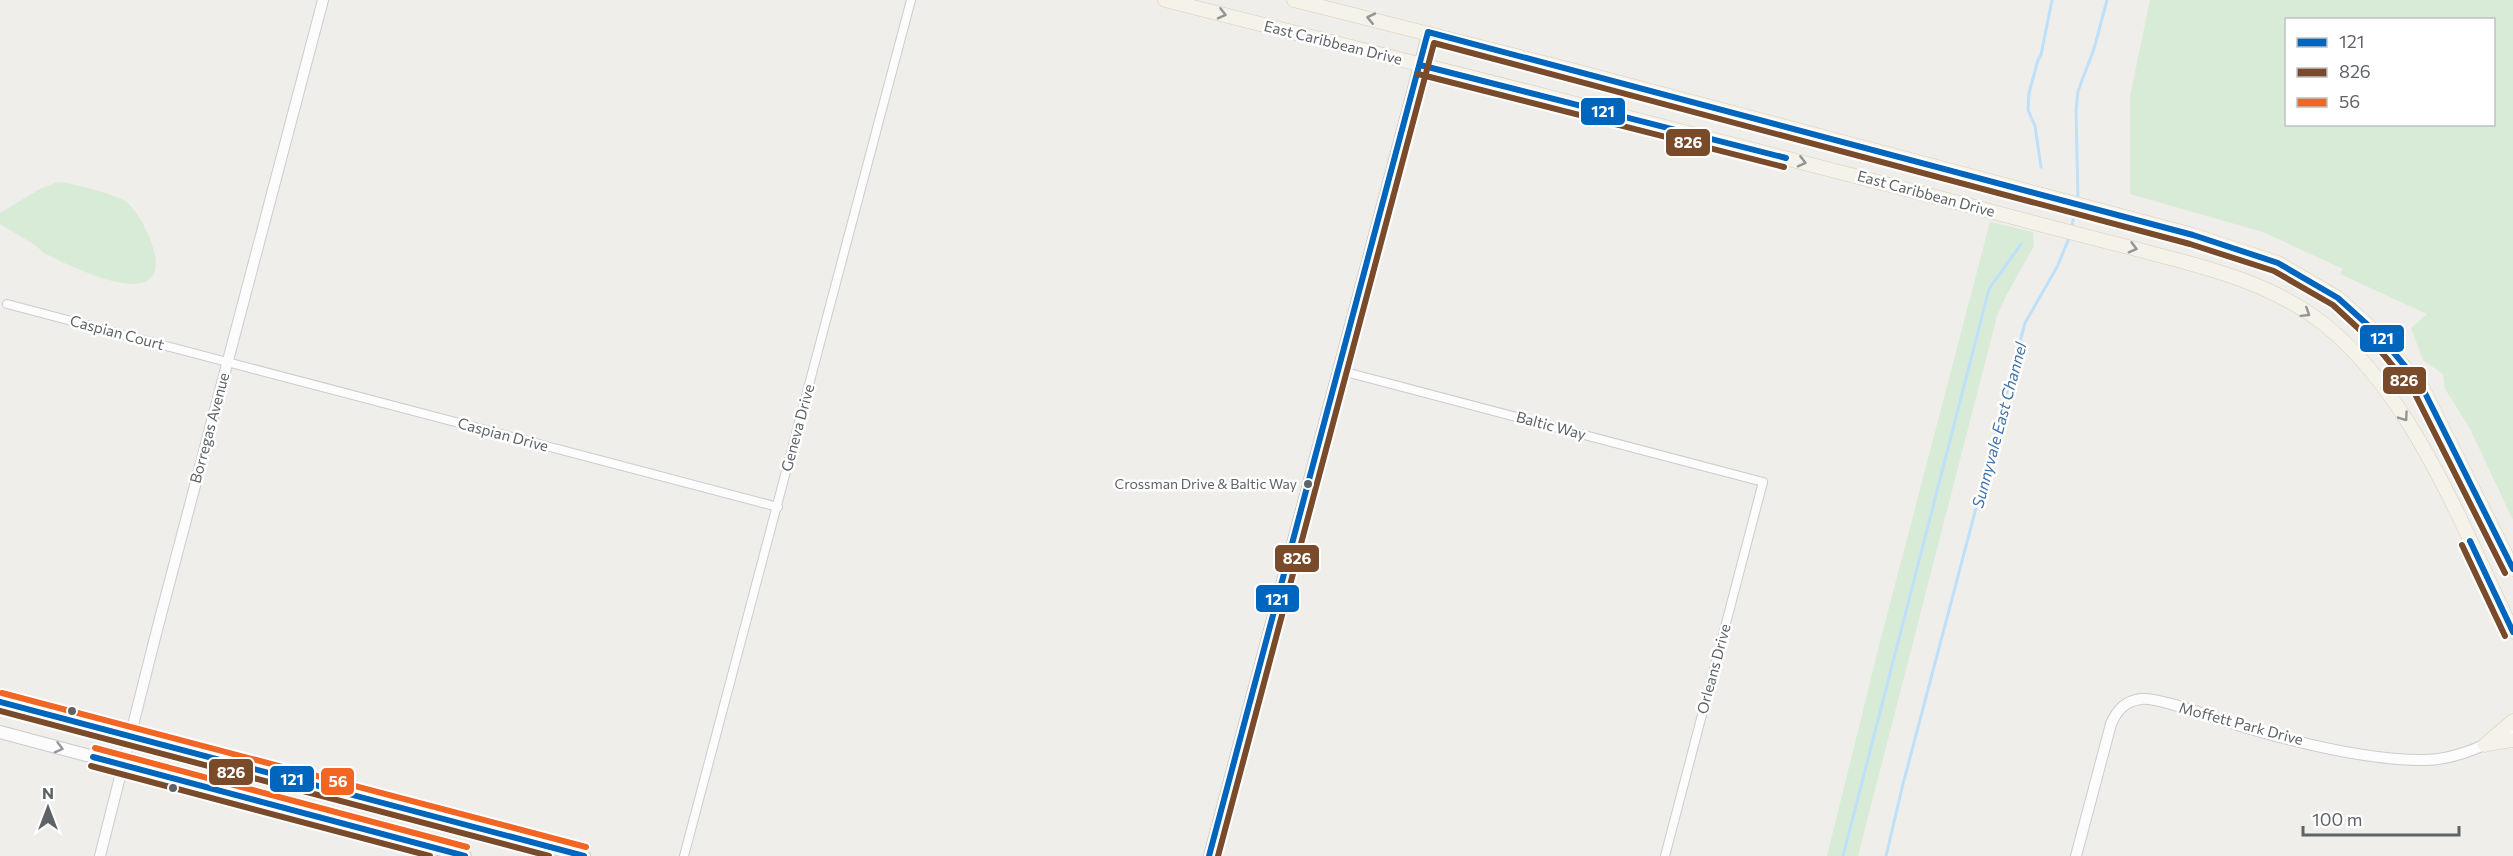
<svg xmlns="http://www.w3.org/2000/svg" width="2513" height="856" viewBox="0 0 2513 856" font-family="Commissioner,sans-serif">
<rect width="100%" height="100%" fill="#efeeea"/>
<path fill="#d8ebd6" fill-rule="evenodd" d="M2150,0H2513V520L2469,427L2445,389L2443,374L2423,360L2411,328L2427,314L2340,274L2343,269L2263,232L2130,194V96ZM2286,20H2494V124H2286Z
M58,182C68,182 122,196 128,203C141,217 151,237 155,255C166,316 64,263 44,253L35,245L0,224V213L40,189Z
M1990,222L2033,232L2034,246L2007,294L1997,316L1858,856H1827L1881,638Z"/>
<g fill="none" stroke-linecap="round" stroke-linejoin="round">
<path stroke="#bfe0f9" stroke-width="3" d="M2041,167L2035,126L2028,110L2029,93L2038,60L2041,55L2052,0
M2078,200L2076,111L2078,91L2094,49L2107,0
M2071,229L2076,209
M1843,856L1989,289L2021,244
M1886,856L1903,784L2025,323L2057,267L2070,236"/>
<defs>
<path id="minor" d="M7,304L778,507
M1338,370L1763,482L1665,856
M684,856L911,0"/>
<path id="tertiary" d="M100,856L158,626L323,0
M1209,856L1428,32
M2076,856L2111,724C2117,710 2125,701 2141,699C2160,697 2212,718 2234,724C2290,741 2363,760 2422,760C2453,761 2485,745 2513,732"/>
<path id="secondary" d="M0,702L584,856
M0,732L465,856"/>
<path id="primary" d="M1165,0C1435,68 1706,136 1975,207C2026,221 2077,234 2128,247C2196,265 2269,280 2325,325C2414,396 2464,531 2513,632
M1294,0L1568,69L2193,235L2278,263L2338,298L2381,337L2392,353L2422,387L2513,569
M2487,744L2513,740
M2485,745L2513,721"/>
</defs>
<use href="#minor" stroke="#cbcccc" stroke-width="10"/>
<use href="#tertiary" stroke="#cbcccc" stroke-width="12"/>
<use href="#secondary" stroke="#cacacb" stroke-width="14"/>
<use href="#primary" stroke="#d7ceb8" stroke-width="15"/>
<use href="#minor" stroke="#fdfcfc" stroke-width="8"/>
<use href="#tertiary" stroke="#fdfcfc" stroke-width="10"/>
<use href="#secondary" stroke="#fdfcfc" stroke-width="12"/>
<use href="#primary" stroke="#f4f2e9" stroke-width="14"/>
<defs>
<path id="bus-1" d="M1420,65L1786,158
M2470,541L2513,632
M0,702L584,856
M93,757L465,856
M1209,856L1428,32L2193,235L2278,263L2338,298L2381,337L2422,387L2513,569"/>
<path id="bus-2" d="M1418,74L1784,167
M2462,545L2505,636
M0,711L549,856
M91,766L430,856
M1218,856L1434,43L2190,244L2274,271L2333,305L2374,343L2414,392L2505,573"/>
<path id="bus-3" d="M2,693L586,847
M95,748L467,847"/>
</defs>
<use href="#bus-1" stroke="#fff" stroke-width="10"/>
<use href="#bus-2" stroke="#fff" stroke-width="10"/>
<use href="#bus-3" stroke="#fff" stroke-width="10"/>
<use href="#bus-1" stroke="#0065bd" stroke-width="6"/>
<use href="#bus-2" stroke="#7a4b2a" stroke-width="6"/>
<use href="#bus-3" stroke="#f26522" stroke-width="6"/>
</g>
<defs><path id="oneway-chevron" d="M-2-3.5L2.5 0L-2 3.5" fill="none" stroke-width="1.6" stroke-linecap="round" stroke-linejoin="round" transform="scale(1.5)"/></defs>
<g stroke="#939595">
<use href="#oneway-chevron" transform="translate(1222 14) rotate(14)"/>
<use href="#oneway-chevron" transform="translate(1371 18) rotate(-167)"/>
<use href="#oneway-chevron" transform="translate(1802 162) rotate(14)"/>
<use href="#oneway-chevron" transform="translate(2133 248) rotate(15)"/>
<use href="#oneway-chevron" transform="translate(2306 313) rotate(32)"/>
<use href="#oneway-chevron" transform="translate(2404 417) rotate(55)"/>
</g>
<use stroke="#96999c" href="#oneway-chevron" transform="translate(59 748) rotate(15)"/>
<g fill="#5f6368" stroke="#fff" stroke-width="2">
<circle cx="1308" cy="484" r="5"/>
<circle cx="72" cy="711" r="5"/>
<circle cx="173" cy="788" r="5"/>
</g>
<g text-anchor="middle" stroke-width="5" stroke-linejoin="round" paint-order="stroke">
<g font-size="14" fill="#5f6368" stroke="#fff" text-anchor="end">
<text x="1297" y="489">Crossman Drive &amp; Baltic Way</text>
</g>
<g font-size="15" fill="#5f6368" stroke="#fff">
<text transform="translate(1333 43) rotate(14)" y="5">East Caribbean Drive</text>
<text transform="translate(1926 194) rotate(15)" y="5">East Caribbean Drive</text>
<text transform="translate(117 333) rotate(15)" y="5">Caspian Court</text>
<text transform="translate(1551 426) rotate(15)" y="5">Baltic Way</text>
<text transform="translate(210 428) rotate(-75)" y="5">Borregas Avenue</text>
<text transform="translate(798 428) rotate(-75)" y="5">Geneva Drive</text>
<text transform="translate(503 435) rotate(15)" y="5">Caspian Drive</text>
<text transform="translate(1714 669) rotate(-75)" y="5">Orleans Drive</text>
<text transform="translate(2241 724) rotate(15)" y="5">Moffett Park Drive</text>
</g>
<g font-size="16" font-style="italic" fill="#4174aa" stroke="#fff">
<text transform="translate(1999 425) rotate(-75)" y="6">Sunnyvale East Channel</text>
</g>
</g>
<g stroke="#fff" stroke-width="2">
<rect x="1580" y="97" width="46" height="29" rx="6" fill="#0065bd"/>
<rect x="1665" y="128" width="46" height="29" rx="6" fill="#7a4b2a"/>
<rect x="2359" y="324" width="46" height="29" rx="6" fill="#0065bd"/>
<rect x="2382" y="366" width="45" height="29" rx="6" fill="#7a4b2a"/>
<rect x="1274" y="544" width="46" height="29" rx="6" fill="#7a4b2a"/>
<rect x="1255" y="584" width="45" height="29" rx="6" fill="#0065bd"/>
<rect x="208" y="758" width="46" height="28" rx="6" fill="#7a4b2a"/>
<rect x="269" y="765" width="46" height="28" rx="6" fill="#0065bd"/>
<rect x="320" y="767" width="35" height="29" rx="6" fill="#f26522"/>
</g>
<g font-size="16" text-anchor="middle" font-weight="bold" fill="#fff">
<text x="1603" y="117">121</text>
<text x="1688" y="148">826</text>
<text x="2382" y="344">121</text>
<text x="2404" y="386">826</text>
<text x="1297" y="564">826</text>
<text x="1277" y="605">121</text>
<text x="231" y="778">826</text>
<text x="292" y="785">121</text>
<text x="338" y="787">56</text>
</g>
<rect x="2285" y="18" width="210" height="108" fill="#ffffff" stroke="#bfc1c3" stroke-width="1.5"/>
<rect x="2297" y="38" width="30" height="9" fill="#0065bd" stroke="#bfc1c3" stroke-width="1.5"/>
<text x="2339" y="48" font-size="18" fill="#5f6368">121</text>
<rect x="2297" y="68" width="30" height="9" fill="#7a4b2a" stroke="#bfc1c3" stroke-width="1.5"/>
<text x="2339" y="78" font-size="18" fill="#5f6368">826</text>
<rect x="2297" y="98" width="30" height="9" fill="#f26522" stroke="#bfc1c3" stroke-width="1.5"/>
<text x="2339" y="108" font-size="18" fill="#5f6368">56</text>
<g transform="translate(48 808)" stroke="#ffffff" stroke-width="4.5" paint-order="stroke">
<path d="M0-4.5L10 22L0 15L-10 22Z" fill="#5f6368"/>
<text y="-9" font-size="16" font-weight="bold" text-anchor="middle" fill="#5f6368">N</text>
</g>
<path d="M2303 826v9h156v-9" fill="none" stroke="#5f6368" stroke-width="3"/>
<text x="2312" y="826" font-size="18" fill="#5f6368" stroke="#ffffff" stroke-width="4.5" paint-order="stroke">100 m</text>
</svg>
